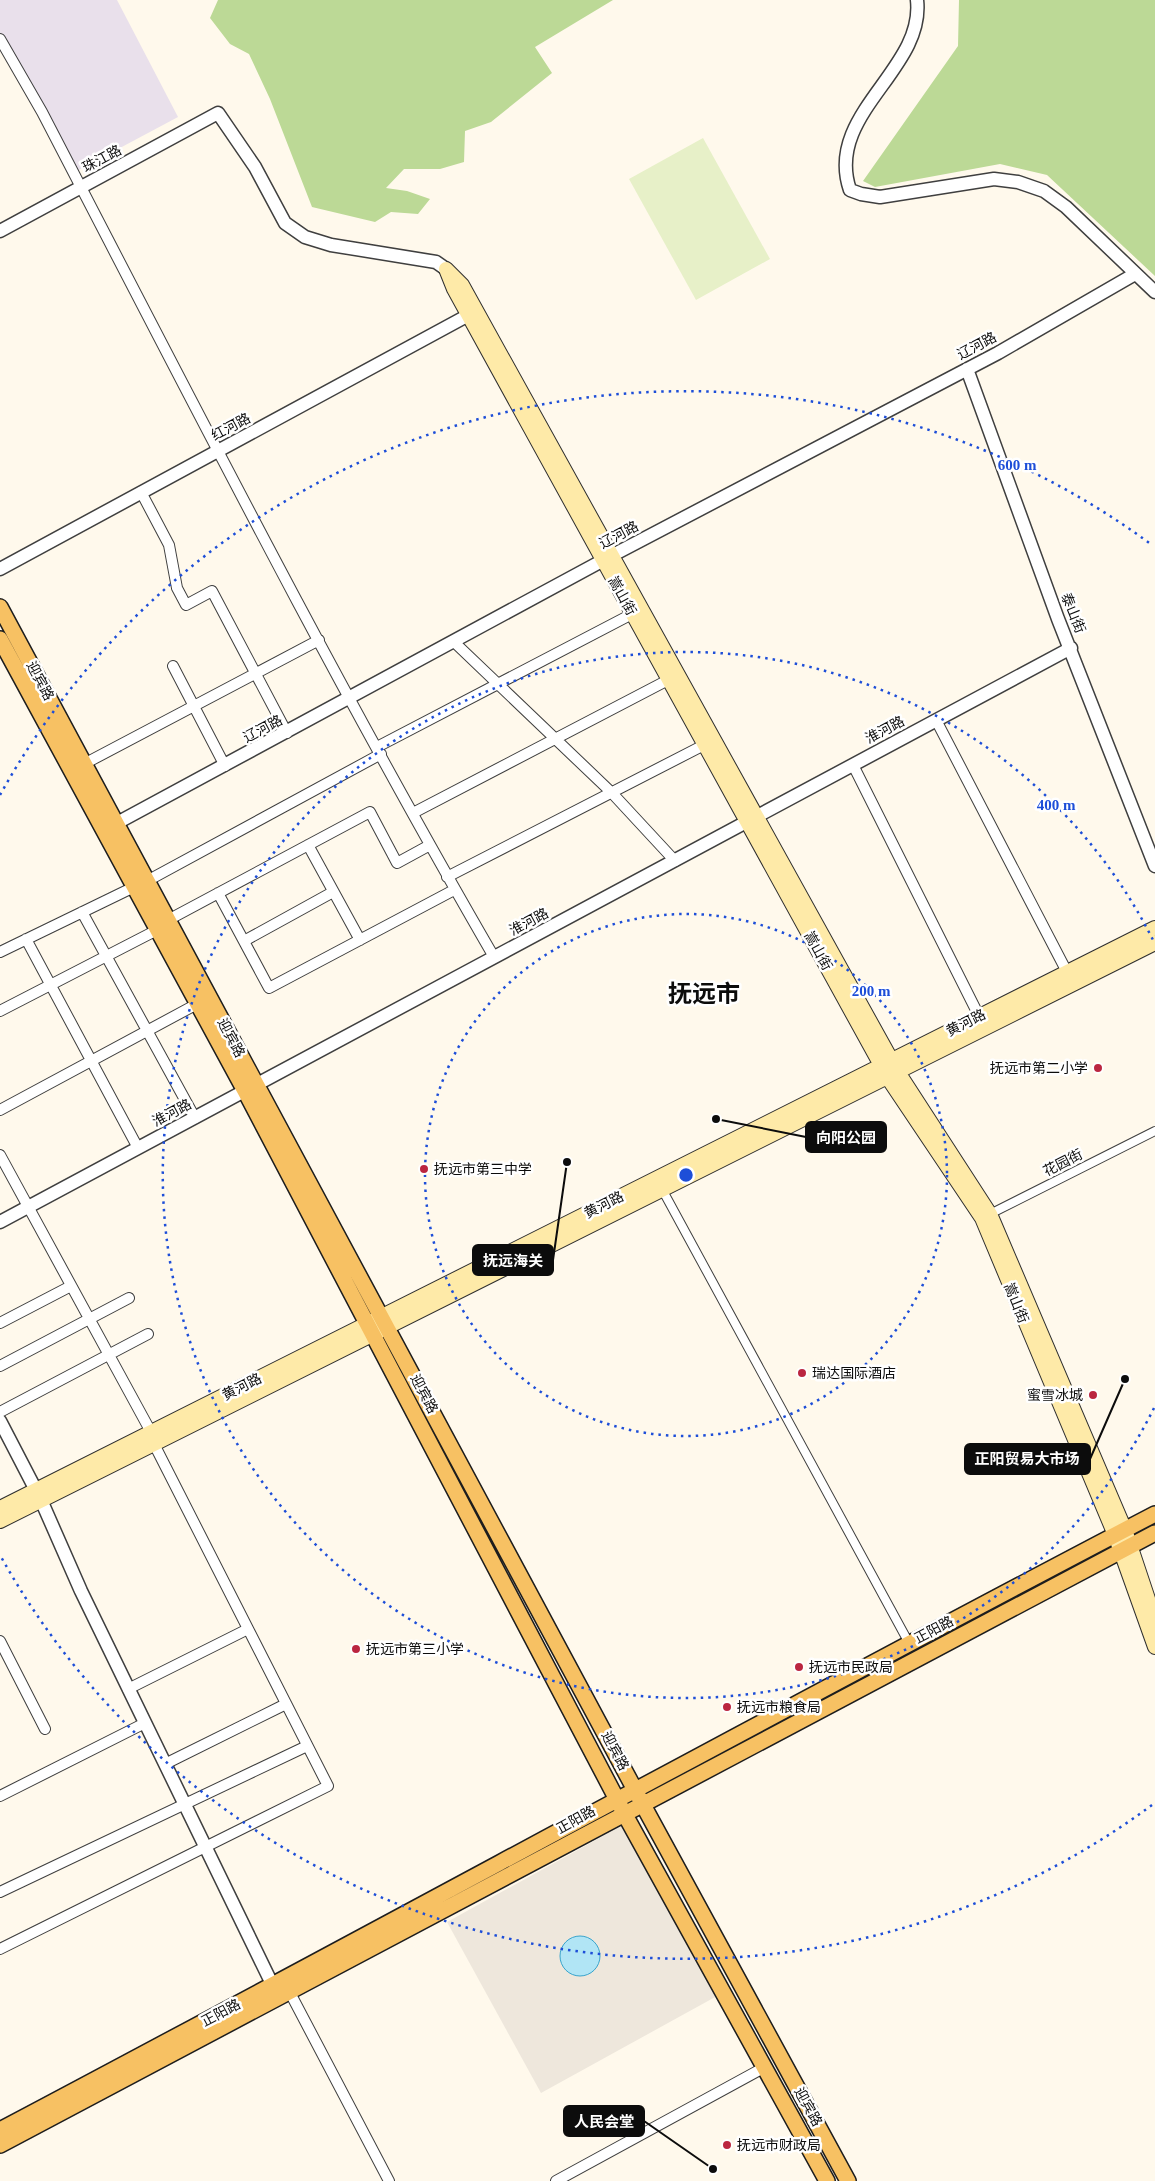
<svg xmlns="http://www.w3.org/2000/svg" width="1155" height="2181" viewBox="0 0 1155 2181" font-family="'Times New Roman','Noto Sans SC',serif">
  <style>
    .industrial { fill: #e9e0eb }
    .forest { fill: #bcd996 }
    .pitch { fill: #e7f0c8 }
    .plaza { fill: #eee7dc }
    .water { fill: #b1e5f5; stroke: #39a4cc }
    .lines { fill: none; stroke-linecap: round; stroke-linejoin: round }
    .pedestrian-casing { stroke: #3f3f3f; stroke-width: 10 }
    .minor-casing { stroke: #3f3f3f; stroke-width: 12 }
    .tertiary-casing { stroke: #3f3f3f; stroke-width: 15 }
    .secondary-casing { stroke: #2e2e2e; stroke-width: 16 }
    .primary-casing { stroke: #1d1d1d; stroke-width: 18 }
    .pedestrian { stroke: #fff; stroke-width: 8 }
    .minor { stroke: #fff; stroke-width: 10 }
    .tertiary { stroke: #fff; stroke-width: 12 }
    .secondary { stroke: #feeaa8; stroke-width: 14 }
    .primary { stroke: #f7c163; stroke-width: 15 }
    .ring { fill: none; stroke: #1d4ed8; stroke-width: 2.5; stroke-dasharray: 2.5 5 }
    .poi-dot { fill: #bb2640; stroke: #fff; stroke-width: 2 }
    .labels { text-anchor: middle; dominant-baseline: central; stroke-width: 5; stroke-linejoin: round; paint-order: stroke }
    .street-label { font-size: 14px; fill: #0c0c0c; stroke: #fff }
    .poi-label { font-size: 14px; fill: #0c0c0c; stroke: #fff; text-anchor: start }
    .town-label { font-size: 24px; font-weight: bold; fill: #0c0c0c; stroke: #fff }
    .centre { fill: #1d4ed8; stroke: #fff; stroke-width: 2.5 }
    .ring-label { font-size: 15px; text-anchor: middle; font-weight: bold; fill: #1d4ed8; stroke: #fff; stroke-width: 5; stroke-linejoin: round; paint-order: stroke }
    .leader { fill: none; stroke: #0c0c0c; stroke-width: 2 }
    .callout-dot { fill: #0c0c0c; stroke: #fff; stroke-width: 2 }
    .callout { fill: #0c0c0c; stroke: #0c0c0c; stroke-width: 2 }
    .callout-label { font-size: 15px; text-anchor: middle; font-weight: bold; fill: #fff }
  </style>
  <rect width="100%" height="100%" fill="#fff9ec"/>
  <path class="industrial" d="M0 0H117L178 117 73 173 0 35Z"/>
  <path class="forest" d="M218 0H613L535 47 552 73 491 122 465 131 464 162 440 169H404L386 188 407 191 430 199 418 214 391 212 375 222 312 207 270 99 249 54 230 44 210 18Z
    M959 0H1155V276L1047 175 1000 164 875 187 863 181 958 46Z"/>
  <path class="pitch" d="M703 138 770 259 696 300 629 179Z"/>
  <path class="plaza" d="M623 1825 717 1996 541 2093 447 1922Z"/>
  <path class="water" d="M560 1956a20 20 0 1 1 40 0a20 20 0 1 1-40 0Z"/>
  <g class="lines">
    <g class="pedestrian-casing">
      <path id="pedestrian" d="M663 1191 909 1643
        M988 1215 1155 1131"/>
    </g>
    <g class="minor-casing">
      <path id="minor" d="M0 39 42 112C189 395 334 681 494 957
        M141 492 169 545 177 588 186 605 212 591 287 733
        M453 641 612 793 675 861
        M173 666 225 766
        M936 720 1067 972
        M377 747 632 614
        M84 764 319 640
        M853 765 979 1016
        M413 813 668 680
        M308 845 360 940
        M447 877 704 745
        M147 881 381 754
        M218 893 269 988 454 890
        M82 912 195 1118
        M168 920 370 812 397 863 430 845
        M26 939 138 1148
        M244 941 333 892
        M0 952 134 887
        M0 1011 157 930
        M0 1110 197 1004
        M0 1155 151 1432
        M0 1323 71 1286
        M0 1366 129 1298
        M0 1412 148 1334
        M0 1641 45 1729
        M128 1689 248 1629
        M165 1764 286 1704
        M0 1796 145 1723
        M0 1892 307 1746
        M0 1949 328 1786 154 1444
        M287 1987 389 2181
        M556 2181 765 2067"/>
    </g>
    <g class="tertiary-casing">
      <path id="tertiary" d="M917 0C925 70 824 114 850 190L861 194 880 197 994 179 1018 182 1044 191 1066 207 1155 292
        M0 231 218 113 255 167 285 223 305 237 331 245 436 262 446 269
        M967 369 1058 619 1155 866
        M0 569 476 311
        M117 823 611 556 998 353 1135 274
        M0 1222 1071 648
        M0 1421 41 1500 81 1591 273 1986"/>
    </g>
    <g class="secondary-casing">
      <path id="secondary" d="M0 1508 1155 928
        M0 1521 1155 943
        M1155 1620 1125 1530 990 1214 898 1072 462 285 446 269 454 289 888 1078 982 1218 1115 1535 1155 1647"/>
    </g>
    <g class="primary-casing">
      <path id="primary" d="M0 607 642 1803 848 2181
        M0 639 245 1091 624 1813 827 2181
        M0 2130C386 1926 768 1716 1155 1514
        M0 2145 1155 1533"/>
    </g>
    <use href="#pedestrian" class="pedestrian"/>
    <use href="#minor" class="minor"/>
    <use href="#tertiary" class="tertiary"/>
    <use href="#secondary" class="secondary"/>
    <use href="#primary" class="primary"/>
  </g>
  <g class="ring">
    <circle cx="686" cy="1175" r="261"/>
    <path d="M1154 1408A523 523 0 1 1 1154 942"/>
    <path d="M1152 1805A784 784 0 0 1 0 1555M0 795A784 784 0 0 1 1152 545"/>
  </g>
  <g class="poi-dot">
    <circle cx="1098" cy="1068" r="5"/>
    <circle cx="424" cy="1169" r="5"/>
    <circle cx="802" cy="1373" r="5"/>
    <circle cx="1093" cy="1395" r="5"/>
    <circle cx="356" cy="1649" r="5"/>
    <circle cx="799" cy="1667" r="5"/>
    <circle cx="727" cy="1707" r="5"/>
    <circle cx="727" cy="2145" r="5"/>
  </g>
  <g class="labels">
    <g class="street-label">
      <text transform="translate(102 159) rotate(-28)">珠江路</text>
      <text transform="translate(977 346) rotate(-28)">辽河路</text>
      <text transform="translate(231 427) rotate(-28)">红河路</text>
      <text transform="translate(619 535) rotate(-28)">辽河路</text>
      <text transform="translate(622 596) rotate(61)">嵩山街</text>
      <text transform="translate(1073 613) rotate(68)">泰山街</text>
      <text transform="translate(40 681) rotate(62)">迎宾路</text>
      <text transform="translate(263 729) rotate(-28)">辽河路</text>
      <text transform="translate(885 730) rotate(-28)">淮河路</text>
      <text transform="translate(529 922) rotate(-28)">淮河路</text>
      <text transform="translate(818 951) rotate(61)">嵩山街</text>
      <text transform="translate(966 1023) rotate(-27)">黄河路</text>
      <text transform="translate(231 1038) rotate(62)">迎宾路</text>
      <text transform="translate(172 1113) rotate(-28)">淮河路</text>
      <text transform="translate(1063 1163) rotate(-27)">花园街</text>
      <text transform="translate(604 1205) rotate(-27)">黄河路</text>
      <text transform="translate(1016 1303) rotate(68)">嵩山街</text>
      <text transform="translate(242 1387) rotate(-27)">黄河路</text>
      <text transform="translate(424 1394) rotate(62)">迎宾路</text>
      <text transform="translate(934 1630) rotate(-28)">正阳路</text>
      <text transform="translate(615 1751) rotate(62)">迎宾路</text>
      <text transform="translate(576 1820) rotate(-29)">正阳路</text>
      <text transform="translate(221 2013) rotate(-28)">正阳路</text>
      <text transform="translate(808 2107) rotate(61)">迎宾路</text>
    </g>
    <g class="poi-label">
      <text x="1088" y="1068" text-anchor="end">抚远市第二小学</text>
      <text x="434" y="1169">抚远市第三中学</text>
      <text x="812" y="1373">瑞达国际酒店</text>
      <text x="1083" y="1395" text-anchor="end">蜜雪冰城</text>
      <text x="366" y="1649">抚远市第三小学</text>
      <text x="809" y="1667">抚远市民政局</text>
      <text x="737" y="1707">抚远市粮食局</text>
      <text x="737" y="2145">抚远市财政局</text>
    </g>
    <g class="town-label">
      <text x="704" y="994">抚远市</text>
    </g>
  </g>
  <circle cx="686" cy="1175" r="8" class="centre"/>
  <g class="ring-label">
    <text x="1017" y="470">600 m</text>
    <text x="1056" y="810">400 m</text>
    <text x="871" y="996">200 m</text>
  </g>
  <path class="leader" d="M716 1119L806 1137M567 1162L553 1260M1125 1379L1090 1459M713 2169L644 2121"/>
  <g class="callout-dot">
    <circle cx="716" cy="1119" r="5"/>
    <circle cx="567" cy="1162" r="5"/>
    <circle cx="1125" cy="1379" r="5"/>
    <circle cx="713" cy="2169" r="5"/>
  </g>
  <g class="callout">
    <rect x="806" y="1122" width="80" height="30" rx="5"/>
    <rect x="473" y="1245" width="80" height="30" rx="5"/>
    <rect x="965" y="1444" width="125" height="30" rx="5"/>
    <rect x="564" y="2106" width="80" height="30" rx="5"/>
  </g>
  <g class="callout-label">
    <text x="846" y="1143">向阳公园</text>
    <text x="513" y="1266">抚远海关</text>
    <text x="1027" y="1464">正阳贸易大市场</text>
    <text x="604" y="2127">人民会堂</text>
  </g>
</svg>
